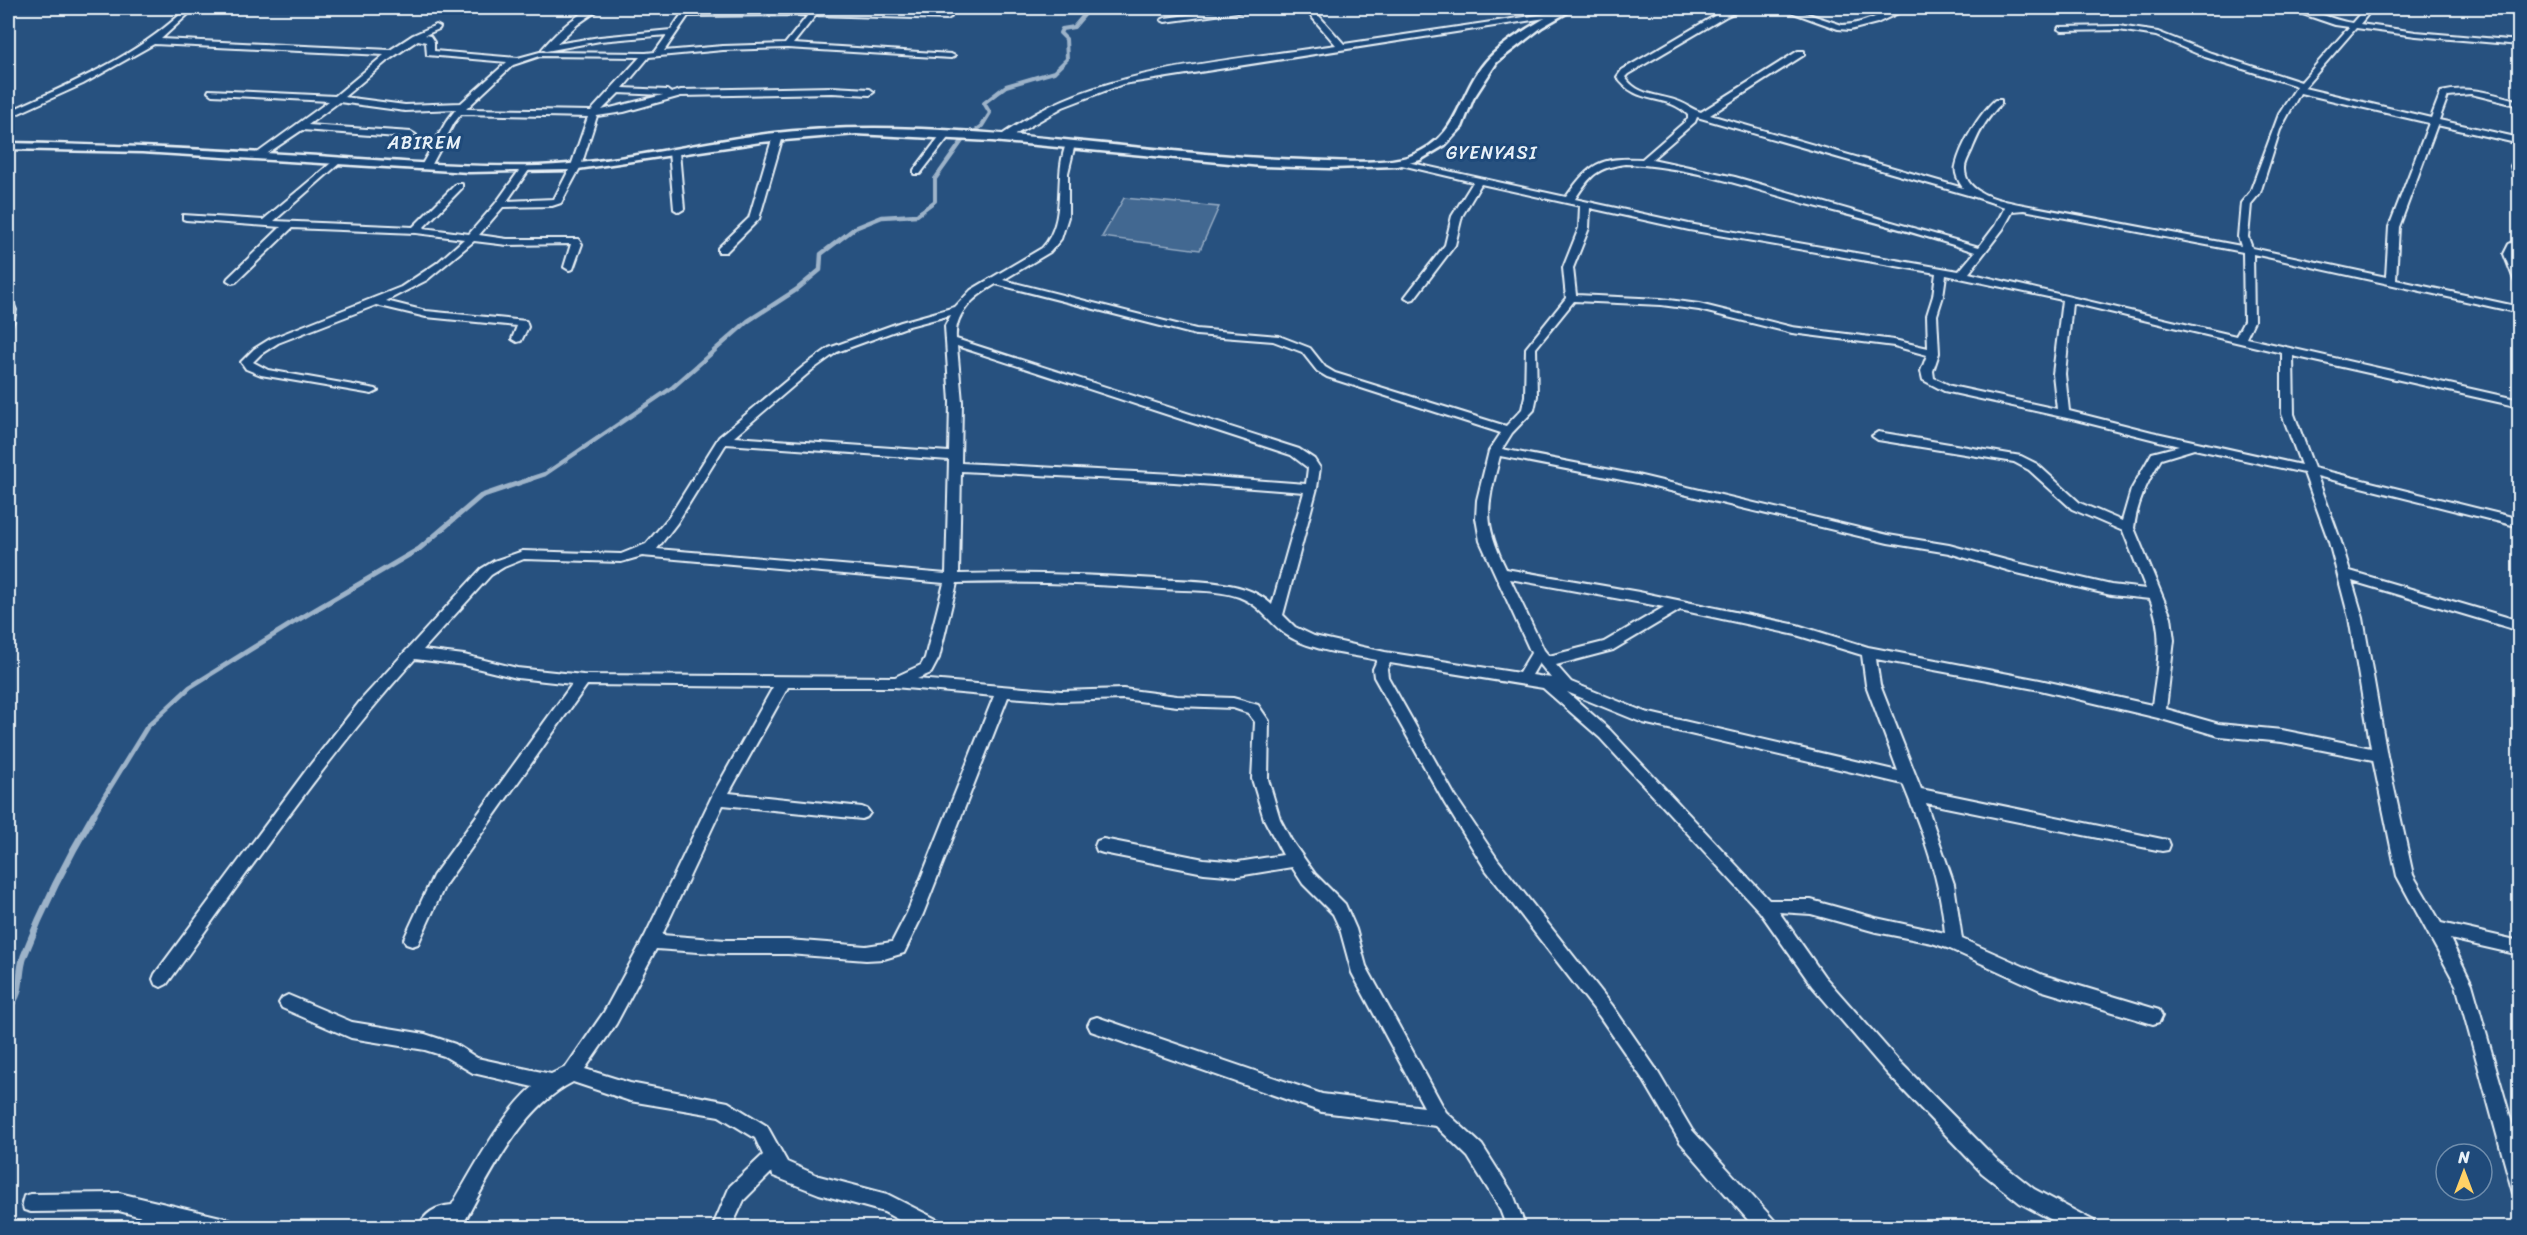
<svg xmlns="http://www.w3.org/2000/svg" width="2527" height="1235" viewBox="0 0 2527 1235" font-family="Sriracha,sans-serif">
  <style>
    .green { fill: #436891; stroke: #96acc4; stroke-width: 1.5 }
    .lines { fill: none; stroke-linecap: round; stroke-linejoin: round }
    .stream-far3 { stroke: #9db3c9; stroke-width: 4 }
    .stream-far2 { stroke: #9db3c9; stroke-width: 4.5 }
    .stream-far1 { stroke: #9db3c9; stroke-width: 5 }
    .stream { stroke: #9db3c9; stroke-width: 7 }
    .minor-casing { stroke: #e8f1f8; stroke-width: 4 }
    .tertiary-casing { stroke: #e8f1f8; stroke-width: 5 }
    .minor { fill: #1f4a7a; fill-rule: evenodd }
    .tertiary { fill: #1f4a7a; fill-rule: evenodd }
    .labels { text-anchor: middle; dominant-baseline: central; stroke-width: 6; stroke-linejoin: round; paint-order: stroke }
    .far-quarter-label { font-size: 18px; letter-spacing: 1.5px; fill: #e8f1f8; stroke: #1f4a7a }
  </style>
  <rect width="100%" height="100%" fill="#27517f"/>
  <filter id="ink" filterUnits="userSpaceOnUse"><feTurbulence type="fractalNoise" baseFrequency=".0167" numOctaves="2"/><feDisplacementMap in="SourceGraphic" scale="12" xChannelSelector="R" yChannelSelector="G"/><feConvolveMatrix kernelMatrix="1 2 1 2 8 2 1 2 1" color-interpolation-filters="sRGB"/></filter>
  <g filter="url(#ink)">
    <path class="green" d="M1124 198 1219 207 1200 250 1102 237Z"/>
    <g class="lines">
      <path class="stream-far3" d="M919 213 935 201V179L962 141 982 126 990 113 984 103 1006 86 1054 72 1067 59 1066 39 1060 33 1062 29 1074 27 1085 14 1081 8"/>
      <path class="stream-far2" d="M527 480 545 474 673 387 748 321 796 290 820 270 821 254 855 228 882 217 917 215 921 212"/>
      <path class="stream-far1" d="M93 815 147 727 190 687 296 621 419 549 481 496 531 479"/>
      <path class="stream" d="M8 1008C24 992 17 976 24 956 43 907 67 859 94 814"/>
      <g class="minor-casing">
        <path id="minor" d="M187 8H195L161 39 390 50 413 35 436 25 440 27 439 29 425 35 430 36 434 42V51L518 58 540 52 646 53 655 52 667 35 600 41 546 51 542 49C554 35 582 6 601 8L578 24 556 44 600 37 671 30 686 8H694L691 12 836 10 947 15 951 17 947 19 816 15 793 44 951 54 955 56 951 58 787 48 723 50 649 57 623 88 667 90 671 93 681 90 832 87 870 89 874 92 870 95 832 93 681 96 624 112 597 116 581 166 561 203 552 206 503 207 479 235 507 239H578L582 244 573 269 569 270 564 267 571 244 507 245 474 241 427 280 386 301 426 311 526 321 528 327 521 341 517 342 512 339 517 326 426 317 376 305 278 343 261 354 253 362 268 370 376 389 378 391 372 394 261 375 246 369 241 362 254 349 270 339 401 287 437 263 464 239 416 233 292 228 236 282 232 283 227 280 228 278 281 227 186 220 183 219V215L263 220 337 158 342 161 340 163 274 221 413 227 456 184H462V188L423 228 469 234 496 203 521 168 529 170 507 201 554 199 571 166 588 117 461 114 454 123 431 166 426 169 421 166 446 122 456 109 405 111 339 102 308 125 411 132 416 135 411 138 302 130 259 159 254 156 256 154 329 101 212 95 208 92 209 90 335 96 384 55 154 44 83 84 8 118V112C71 83 137 57 187 8ZM808 15 785 44 723 46 664 51 688 16ZM418 40 426 42 427 55 507 62 461 103 405 105 344 97 387 61ZM540 56 640 57 591 111 466 109 513 65ZM619 93 663 95 602 110Z
          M1239 8H1256L1252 10 1165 22 1161 20 1165 18Z
          M1304 8H1312L1344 44 1558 12 1562 14 1558 16 1123 84 1063 107 1006 140 998 138C1006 131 1016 126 1025 120 1108 67 1239 60 1336 45Z
          M1696 8C1705 7 1711 11 1720 12 1728 13 1735 7 1744 8L1725 17 1628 74 1625 77C1638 97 1661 94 1680 102 1688 105 1693 110 1701 112L1798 51H1804V55L1710 115 1963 188C1959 182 1954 173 1956 166 1961 145 1979 114 1995 100H2001V104C1988 116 1980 130 1973 147 1971 153 1965 162 1965 168 1964 194 2000 200 2019 204L2241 246 2238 237 2241 203 2250 192 2279 114 2297 86 2205 57 2156 36 2119 30 2062 31 2058 29 2059 27 2119 26 2158 32 2211 53 2301 82 2349 27 2335 25 2291 10 2290 8C2312 8 2331 20 2352 23L2365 8H2373L2360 24 2416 32 2520 41V45L2416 36 2356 28 2304 88 2431 118 2441 92C2468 85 2493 94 2520 101V106L2471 94 2448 96 2439 120 2520 138V144L2437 125 2399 227 2396 280 2520 307V313L2253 254 2254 321 2246 338 2520 400V407L2293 356 2294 414 2314 468 2520 519V527L2317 476 2341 542 2350 571 2520 621V631L2352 581 2363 618 2387 756 2413 875 2441 923 2520 941V955L2450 939 2472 984 2520 1151V1195L2513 1193 2511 1186 2456 985 2397 876 2373 760 2282 742 2219 736 2158 718 2040 690 1876 659 1880 685 1921 789 2162 839 2168 840 2170 845 2168 850 2162 851 1926 803 1954 884 1962 939 2043 975 2159 1010 2162 1016 2159 1022 2153 1024 2040 990 1950 949 1932 943 1876 932 1811 914 1779 912 1824 976 1898 1060 1996 1159 2034 1189 2094 1221 2096 1228H2067L2020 1203 1982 1173 1886 1072 1812 986 1760 912 1600 738 1543 688 1390 663 1387 669 1388 677 1455 796 1498 860 1612 1005 1656 1069 1692 1130 1775 1221 1777 1228H1755L1680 1142 1644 1081 1600 1017 1486 870 1445 804 1374 677 1373 669 1377 660C1348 654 1310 651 1285 634 1269 622 1259 604 1239 597 1216 589 1187 591 1162 589 1094 584 1026 581 957 583L939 658 931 673 917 679 1061 691 1123 689 1177 696 1233 698 1258 705 1269 721 1268 779 1280 819 1291 840 1315 874 1345 904 1356 929 1366 966 1446 1112 1482 1145 1513 1194 1526 1228H1507L1499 1207 1468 1157 1436 1126 1322 1112 1091 1031 1088 1025 1091 1019 1097 1017 1322 1094 1424 1107 1352 973 1340 929 1333 914 1303 884 1292 867 1238 876 1204 873 1103 853 1097 851 1095 846 1097 841 1103 839 1204 859 1238 862 1283 855 1264 819 1252 779 1255 722 1248 713 1233 708 1177 706 1123 699 1061 701 1008 697 923 914 904 953 884 959 866 960 788 954H726L656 949 616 1024 585 1069 630 1083 728 1102 767 1126 787 1162 819 1176 887 1194 940 1221 942 1228H913L884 1212 819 1194 773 1176 772 1172 744 1200 731 1228H712L730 1186 763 1155 755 1138 719 1116 630 1101 573 1082C521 1108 488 1179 461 1228H418C424 1213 437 1206 452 1205 472 1171 503 1112 533 1087L473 1073 444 1056 425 1050 351 1038 282 1008 279 1003 282 998 288 995 352 1022 425 1034 455 1044 477 1058 551 1074 566 1067 604 1012 645 936 713 794 773 687 587 685 445 885 418 944 412 946 406 944 404 939 433 876 572 684 517 678 464 665 415 659C323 761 247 874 167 984L161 987 155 984 153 979 155 974 307 769 361 700 481 569 494 561 523 551 621 554 646 544 669 517 719 437 804 366 829 348 901 322 955 307 971 290 1042 248C1069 219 1052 176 1067 142L1075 144 1068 173V217L1061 239 1050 252 1003 280 1196 329 1279 336 1310 348 1325 367 1335 373 1506 426 1522 409 1525 396 1526 348 1566 298 1563 268 1579 228 1580 206 1481 184 1462 216 1455 245 1414 299 1410 300 1405 297 1445 245 1452 216 1473 182 1393 163 1398 160 1566 197C1590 163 1600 157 1642 159L1688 119V115C1667 93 1636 106 1617 77L1622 70 1716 15ZM2300 93 2429 123 2389 227 2386 277 2252 248 2248 237 2251 204 2260 193 2280 130ZM1697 117 1975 197 2005 207 1995 226 1979 247 1735 177 1652 159 1695 122ZM1625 164C1687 166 1744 186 1803 203 1861 218 1918 233 1975 252L1959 271 1689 224 1575 199C1591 175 1596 168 1625 164ZM1590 208 1689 230 1936 273 1933 296 1927 315 1928 348 1894 340 1792 327 1699 304 1661 299 1576 295 1573 268 1589 228ZM2024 210 2243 252 2244 321 2236 336 1969 273 2003 229 2013 211ZM1946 275 2062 300 2053 374 2057 409 1951 386 1934 378 1933 371 1939 353 1937 315 1943 296ZM996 284 1196 335 1273 341 1302 352 1317 371 1327 377 1501 433 1489 451 1477 500 1476 518 1480 541 1531 653 1519 673 1385 652 1314 636 1295 627 1283 615 1317 488 1320 468 1314 459 1299 449 956 339C954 312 975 296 996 284ZM1574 301 1661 305 1699 310 1792 333 1894 346 1927 355 1921 371 1923 380 1944 391 2076 420 2179 446 2152 453 2131 490 2122 521 2080 503 2037 464 2021 456 1878 432 1872 436 1878 440 2014 462 2029 470 2072 509 2123 531 2146 589 2111 585 2017 563 1949 545 1888 535 1637 475 1502 449 1512 433 1534 410 1537 396 1536 348ZM2072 303 2282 353V414L2301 465 2152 432 2069 411 2065 374ZM951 315 945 326 950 402 949 452 734 437 812 370 837 352 909 326ZM957 346 1291 455 1308 468 1306 484 1174 474 961 463 962 402ZM726 444 949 460 946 574 657 549 677 523ZM2194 449 2304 473 2329 542 2349 618 2371 748 2282 730 2219 724 2166 709 2174 640 2171 617 2134 528C2137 502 2148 481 2161 459ZM1500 456 1637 483 1888 543 1949 553 2017 573 2111 595 2150 599C2165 636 2157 667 2152 705L2040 680 1868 647 1797 625 1639 592 1506 569C1482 520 1487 507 1500 456ZM961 471 1174 482 1304 492 1272 605C1265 598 1254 592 1245 589 1217 580 1186 581 1157 579 1091 575 1025 572 959 574ZM642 556 944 583 925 658 921 665 895 677 583 675 517 668 464 655 423 650 491 575 504 567 524 559 621 562ZM1510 579 1664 607 1604 642 1549 656 1544 650ZM1680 610 1796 635 1862 655 1866 685 1898 771 1645 712 1571 682 1556 665 1613 650ZM1539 663 1551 678 1532 675ZM788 687H894L994 696 907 913 892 942 866 946 788 940H726L662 935 723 805 862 819 867 817 870 813 867 809 862 807 729 793ZM1567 692 1643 723 1903 784C1922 830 1941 881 1945 933L1876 918 1811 900H1769L1610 730Z
          M1780 8H1790L1842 25C1868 25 1890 6 1909 8L1877 23 1850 30 1838 29Z
          M943 132 951 134 920 174H914V170Z
          M778 133 783 136 759 219 726 252H718V248L749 218 773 136Z
          M674 149 679 152 684 209 679 212 674 209 669 152Z
          M2520 155V184L2515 181 2511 166 2517 156Z
          M2520 239V246L2514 254 2520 268V285L2515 282 2504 254 2509 244Z
          M8 300 12 301 16 310 13 323 8 326Z
          M119 1193 225 1218 232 1221 234 1228H184L119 1211 31 1212 24 1210 22 1203 24 1196 31 1194Z"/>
      </g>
      <g class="tertiary-casing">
        <path id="tertiary" d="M1564 8H1575L1542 27 1497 62 1473 99 1462 127 1445 145 1420 160 1398 166 1330 168 1262 166 992 141 856 134 761 142 571 170 469 172 142 152 8 149V143C112 145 215 150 318 156 392 161 465 168 539 166 615 163 690 144 766 134 817 128 869 127 921 129 1049 134 1176 156 1304 160 1331 161 1385 165 1410 156 1463 136 1456 93 1489 58 1507 39 1541 20 1564 8Z"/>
      </g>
      <use href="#minor" class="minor"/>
      <use href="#tertiary" class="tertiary"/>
    </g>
  </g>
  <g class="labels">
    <g class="far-quarter-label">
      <text x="425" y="143">ABIREM</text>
      <text x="1492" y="153">GYENYASI</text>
    </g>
  </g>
  <rect width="2527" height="1235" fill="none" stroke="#1f4a7a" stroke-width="30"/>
  <rect x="15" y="15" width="2497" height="1205" fill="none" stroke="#e8f1f8" stroke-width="2" filter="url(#ink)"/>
  <g transform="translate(2464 1172)"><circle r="28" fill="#1f4a7a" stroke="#6f8dac" stroke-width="1.5"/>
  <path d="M0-4.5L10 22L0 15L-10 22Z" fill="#ffd166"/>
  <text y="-9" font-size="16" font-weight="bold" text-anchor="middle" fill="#e8f1f8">N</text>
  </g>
</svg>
